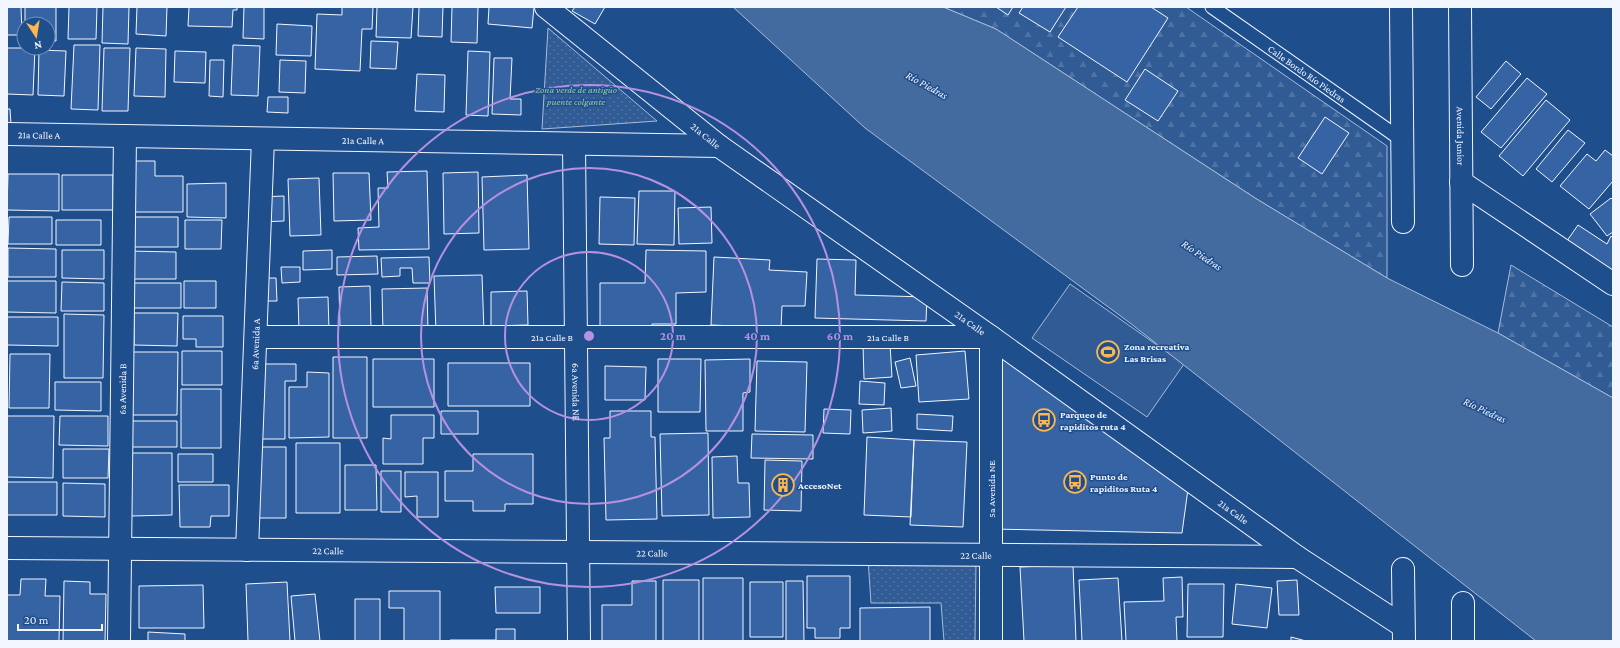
<svg xmlns="http://www.w3.org/2000/svg" width="1620" height="648" viewBox="0 0 1620 648" font-family="'Crimson Pro',serif">
  <style>
    .built { fill: #305b95; stroke: #a8bbd7 }
    .forest { fill: url(#forest-firs); stroke: #a8bbd7 }
    .park { fill: url(#park-dots); stroke: #a8bbd7 }
    .water { fill: #446ba0; stroke: #a8bbd7 }
    .building { fill: #3563a3; stroke: #f2f6ff }
    .lines { fill: none; stroke-linecap: round; stroke-linejoin: round }
    .service-casing { stroke: #f2f6ff; stroke-width: 15 }
    .minor-casing { stroke: #f2f6ff; stroke-width: 24 }
    .secondary-casing { stroke: #f2f6ff; stroke-width: 24 }
    .service { stroke: #1f4e8c; stroke-width: 13 }
    .minor { stroke: #1f4e8c; stroke-width: 22 }
    .secondary { stroke: #1f4e8c; stroke-width: 22 }
    .ring { fill: none; stroke: #b691df; stroke-width: 2 }
    .labels { text-anchor: middle; dominant-baseline: central; stroke-width: 3; stroke-linejoin: round; paint-order: stroke }
    .street-label { font-size: 10px; fill: #f2f6ff; stroke: #1f4e8c }
    .park-label { font-size: 10px; font-style: italic; fill: #97c8a6; stroke: #1f4e8c }
    .poi-label { font-size: 10px; font-weight: bold; fill: #f2f6ff; stroke: #1f4e8c; text-anchor: start }
    .water-label { font-size: 11px; font-style: italic; fill: #f2f6ff; stroke: #1f4e8c }
    .centre { fill: #b691df; stroke: #1f4e8c; stroke-width: 2 }
    .ring-label { font-size: 12px; text-anchor: middle; font-weight: bold; fill: #b691df; stroke: #1f4e8c; stroke-width: 3; stroke-linejoin: round; paint-order: stroke }
  </style>
  <defs>
    <pattern id="forest-firs" width="22" height="20" patternUnits="userSpaceOnUse"><rect width="22" height="20" fill="#305b95"/><path d="M5 1l3.5 6h-7zM16 11l3.5 6h-7z" fill="#4e73a5"/></pattern>
    <pattern id="park-dots" width="8" height="8" patternUnits="userSpaceOnUse"><rect width="8" height="8" fill="#305b95"/><path d="M2 2h.1M6 6h.1" fill="none" stroke="#4e73a5" stroke-width="1.8" stroke-linecap="round"/></pattern>
  </defs>
  <rect width="100%" height="100%" fill="#1f4e8c"/>
  <path class="built" d="M1070 284 1184 364 1147 417 1032 338Z"/>
  <path class="forest" d="M943 7H1186L1387 146V278L1255 198 996 29Z
    M1511 265 1613 327V398L1498 333Z"/>
  <path class="park" d="M548 28 657 121 542 129Z
    M868 559H976L975 641H944L941 603H871Z"/>
  <path class="water" d="M733 7H943L996 29 1255 198 1387 278 1498 333 1613 398V641H1536L1130 323 865 128Z"/>
  <path class="building" d="M7 7H21L22 35H7Z
    M25 7H56V41H48V24H25Z
    M69 7H97L96 39H68Z
    M103 7H129L128 44 102 43Z
    M137 7H167L166 36 136 34Z
    M189 7H237V10H233L232 27 188 26Z
    M244 7H264V39L243 38Z
    M342 7H373L372 29H362L360 71 315 69 317 14 342 15Z
    M377 7H413L411 38 376 37Z
    M419 7H443L442 37 418 36Z
    M452 7H478L477 43 451 42Z
    M489 7H534L532 28 488 24Z
    M575 7H605L595 24 572 11Z
    M996 7H1013L1008 15Z
    M1023 7H1066L1050 32 1019 13Z
    M1078 7H1151L1168 18 1127 82 1058 37Z
    M277 24 312 26 311 56 276 55Z
    M371 41 398 42 396 69 370 68Z
    M74 45H100L98 110 71 109Z
    M233 45 260 46 258 96 231 95Z
    M7 48H35L33 95 7 94Z
    M104 48H130L128 111H102Z
    M136 48 166 49 165 97 134 96Z
    M39 50 66 51 64 96 38 95Z
    M175 51 206 52 205 83 174 82Z
    M468 51 490 52 488 116 466 115Z
    M494 58H512L510 99H521V115L492 114Z
    M210 60H224L223 97 209 96Z
    M280 60 306 61 305 93 279 92Z
    M1506 61 1521 74 1491 109 1476 97Z
    M1145 69 1178 91 1158 121 1125 100Z
    M417 74 445 75 444 112 415 111Z
    M1527 78 1547 94 1501 148 1481 132Z
    M268 97H288V113L267 112Z
    M1546 100 1570 120 1523 176 1499 156Z
    M7 109H10L11 124H7Z
    M1325 117 1349 133 1322 174 1298 158Z
    M1568 130 1585 143 1552 182 1536 169Z
    M1605 150 1613 156V181L1589 209 1560 186 1587 154 1596 161Z
    M129 161H155V176H183V212H129Z
    M427 171 429 249 359 250 358 228 379 227 378 188H388L387 172Z
    M478 172 479 233 444 234 443 173Z
    M333 173H369L371 220 334 221Z
    M8 174H59V211L7 210Z
    M62 175H113V210H62Z
    M527 175 529 249 484 250 482 177Z
    M319 178 321 235 290 236 288 179Z
    M226 183V218L187 217V184Z
    M639 191H675L674 245 637 244Z
    M284 196V221L259 222V197Z
    M600 197 635 198 634 245 599 244Z
    M1611 198 1613 200V232L1607 236 1590 214Z
    M711 207 712 243 679 244 678 208Z
    M9 217H52V244H8Z
    M129 217H178V247H129Z
    M56 220H101V245H56Z
    M185 220H222L221 249H185Z
    M1578 225 1607 244 1611 236 1613 238V280L1562 248Z
    M8 248 56 249V277H8Z
    M62 250H104V279L62 278Z
    M332 250V269L303 270V251Z
    M646 250 706 251V292L676 293V324H652V328L600 327V283H645Z
    M128 251 176 252V279H128Z
    M377 256 378 274 337 275V257Z
    M429 257 430 283H413L412 268H400V276L382 277 381 258Z
    M714 257 770 260 769 270 807 272 805 306H782L781 328 711 325Z
    M817 259 856 260 855 295 927 297 926 321 815 318Z
    M281 267H300V282L282 283Z
    M482 275 484 332 436 333 434 276Z
    M259 278H276L277 301H260Z
    M7 281H56V313L7 312Z
    M184 281H216V308H184Z
    M62 282 104 283V311H61Z
    M128 283H181V308H127Z
    M370 286 371 328 340 329 339 287Z
    M427 288 428 332 383 333 382 289Z
    M527 291 528 325 491 326V292Z
    M328 297 329 330 299 331 298 298Z
    M134 313H178L177 346 134 345Z
    M64 314 104 315 103 378H64Z
    M183 316H223V347H196V339H183Z
    M7 317H58V346L7 345Z
    M890 344 892 377 864 379 863 345Z
    M182 351H222V385H182Z
    M965 351 969 399 919 402 916 355Z
    M997 351 1188 489 1182 533 992 529Z
    M133 352H178L177 415H132Z
    M10 354H50L49 408H9Z
    M333 357H367V438H333Z
    M910 358 916 386 901 388 895 362Z
    M373 359H434V407H373Z
    M658 359H701L700 412H658Z
    M750 359V392L743 393V431H706L705 360Z
    M757 361 807 362 805 432 755 431Z
    M448 363H530V406H448Z
    M251 364H296V381H285V439H252Z
    M605 366 646 367 645 400H605Z
    M307 372 329 373V437L289 438V387H307Z
    M860 381 885 383 884 405 859 404Z
    M55 382H101V411L55 410Z
    M181 389H221V448H181Z
    M891 408 892 431 863 433 862 410Z
    M824 409 851 410 850 434 823 433Z
    M441 411H478V434H441Z
    M610 411H651V437H655L657 519 606 520 604 438H610Z
    M917 414 953 416 952 431 917 429Z
    M391 415H434V438H423V464H383V438L391 439Z
    M7 416H54L53 478 7 477Z
    M60 416H108V446L59 445Z
    M129 421H177V447H129Z
    M708 433 709 515 662 516 660 434Z
    M752 434 813 435V459L751 458Z
    M867 437 914 440 911 517 864 515Z
    M914 440 967 442 963 527 910 525Z
    M296 443H340V513H296Z
    M247 447H286V518H247Z
    M63 449H109L108 478H63Z
    M131 453H172V515L131 516Z
    M178 454H213V482H178Z
    M473 454H533V504H505V511H473V501H445V471H473Z
    M737 456 738 483H749L750 517 713 518 712 457Z
    M765 460 802 461 801 511 764 510Z
    M345 465H376L377 510H345Z
    M381 471H401V512H381Z
    M405 472H438V517H417V496L405 497Z
    M7 482H57V515H7Z
    M63 483 105 484V517L63 516Z
    M179 485H229V516H211L210 527H180Z
    M1073 565 1076 641H1024L1020 567Z
    M807 576H850V628H840V638H815V628H807Z
    M1182 577 1183 617H1176L1177 641H1126L1124 602 1164 601 1163 578Z
    M703 578H743V641H703Z
    M1118 578 1122 641H1082L1079 580Z
    M21 579H46L45 596H60L59 641H7V595H20Z
    M663 580H699V641H663Z
    M1297 580 1299 615H1279L1277 581Z
    M64 581 90 582V594H106L105 641H63Z
    M632 581H656V641H602V605H632Z
    M786 581H803L804 641H786Z
    M287 582 290 641H248L246 584Z
    M750 582H783V637H750Z
    M1188 584H1224L1223 637H1187Z
    M1236 584 1272 588 1267 628 1232 624Z
    M203 585 204 628H139V586Z
    M495 587H540V613H496Z
    M389 591H440V641H404V608H389Z
    M315 594 320 641H295L291 596Z
    M355 599H380V641H355Z
    M930 607V641H860V608Z
    M496 629H515V641H450V640H496Z
    M148 632 185 634V641H148Z
    M1291 637 1306 641H1291Z"/>
  <g class="lines">
    <g class="service-casing">
      <g id="service">
        <path id="s1" d="M1212 7 1402 140"/>
      </g>
    </g>
    <g class="minor-casing">
      <g id="minor">
        <path id="s2" d="M546 7 719 146 991 337 1297 557 1403 626"/>
        <path id="s3" d="M7 134 719 146"/>
        <path id="s4" d="M574 144 579 641"/>
        <path d="M1461 182 1613 284"/>
        <path id="s5" d="M256 337H991V641"/>
        <path id="s6" d="M7 548 1297 557"/>
        <path id="s7" d="M247 550 263 139"/>
        <path id="s8" d="M119 641 125 136"/>
      </g>
    </g>
    <g class="secondary-casing">
      <g id="secondary">
        <path d="M1401 7 1403 222"/>
        <path id="s9" d="M1460 7 1462 265"/>
        <path d="M1403 569 1404 641"/>
        <path d="M1463 603V641"/>
      </g>
    </g>
    <use href="#service" class="service"/>
    <use href="#minor" class="minor"/>
    <use href="#secondary" class="secondary"/>
  </g>
  <g class="ring">
    <circle cx="589" cy="336" r="84"/>
    <circle cx="589" cy="336" r="168"/>
    <circle cx="589" cy="336" r="251"/>
  </g>
  <defs>
    <g id="stadium-ring" transform="scale(1.15)"><circle r="9.5" fill="#1f4e8c" stroke="#ffb74d" stroke-width="1.5"/><path d="M0-5a6.5 5 0 1 0 0 10a6.5 5 0 1 0 0-10ZM-3.5-1.8h7v3.6h-7Z" fill="#ffb74d"/></g>
    <g id="bus-ring" transform="scale(1.15)"><circle r="9.5" fill="#1f4e8c" stroke="#ffb74d" stroke-width="1.5"/><path d="M-5-6H5V4H4V6H2V4H-2V6H-4V4H-5ZM-3.5-4V0h7V-4ZM-3.5 1.2v1.5H-2V1.2ZM2 1.2v1.5H3.5V1.2Z" fill="#ffb74d"/></g>
    <g id="building-ring" transform="scale(1.15)"><circle r="9.5" fill="#1f4e8c" stroke="#ffb74d" stroke-width="1.5"/><path d="M-4-6H4V6H1V3H-1V6H-4ZM-2.5-4.3h1.7v1.8h-1.7ZM.8-4.3h1.7v1.8H.8ZM-2.5-1h1.7V.8h-1.7ZM.8-1h1.7V.8H.8Z" fill="#ffb74d"/></g>
  </defs>
  <g fill-rule="evenodd">
    <use href="#stadium-ring" x="1108" y="352"/>
    <use href="#bus-ring" x="1044" y="420"/>
    <use href="#bus-ring" x="1075" y="482"/>
    <use href="#building-ring" x="783" y="485"/>
  </g>
  <g class="labels">
    <g class="street-label">
      <text stroke="none"><textPath href="#s1" startOffset="116">Calle Bordo Río Piedras</textPath></text>
      <text stroke="none"><textPath href="#s3" startOffset="32">21a Calle A</textPath></text>
      <text stroke="none"><textPath href="#s2" startOffset="205">21a Calle</textPath></text>
      <text stroke="none"><textPath href="#s9" startOffset="129">Avenida Junior</textPath></text>
      <text stroke="none"><textPath href="#s3" startOffset="356">21a Calle A</textPath></text>
      <text stroke="none"><textPath href="#s2" startOffset="529">21a Calle</textPath></text>
      <text stroke="none"><textPath href="#s5" startOffset="296">21a Calle B</textPath></text>
      <text stroke="none"><textPath href="#s5" startOffset="632">21a Calle B</textPath></text>
      <text stroke="none"><textPath href="#s7" startOffset="206">6a Avenida A</textPath></text>
      <text stroke="none"><textPath href="#s8" startOffset="252">6a Avenida B</textPath></text>
      <text stroke="none"><textPath href="#s4" startOffset="248">6a Avenida NE</textPath></text>
      <text transform="translate(991 489) rotate(-90)">5a Avenida NE</text>
      <text stroke="none"><textPath href="#s2" startOffset="853">21a Calle</textPath></text>
      <text stroke="none"><textPath href="#s6" startOffset="321">22 Calle</textPath></text>
      <text stroke="none"><textPath href="#s6" startOffset="645">22 Calle</textPath></text>
      <text stroke="none"><textPath href="#s6" startOffset="969">22 Calle</textPath></text>
    </g>
    <g class="park-label">
      <text x="576" y="89">Zona verde de antigüo<tspan x="576" dy="12">puente colgante</tspan></text>
    </g>
    <g class="poi-label">
      <text x="1124" y="346">Zona recreativa<tspan x="1124" dy="12">Las Brisas</tspan></text>
      <text x="1060" y="414">Parqueo de<tspan x="1060" dy="12">rapiditos ruta 4</tspan></text>
      <text x="1090" y="476">Punto de<tspan x="1090" dy="12">rapiditos Ruta 4</tspan></text>
      <text x="798" y="485">AccesoNet</text>
    </g>
    <g class="water-label">
      <text transform="translate(927 85) rotate(29)">Río Piedras</text>
      <text transform="translate(1202 255) rotate(34)">Río Piedras</text>
      <text transform="translate(1485 410) rotate(25)">Río Piedras</text>
    </g>
  </g>
  <circle cx="589" cy="336" r="6" class="centre"/>
  <g class="ring-label">
    <text x="673" y="340">20 m</text>
    <text x="757" y="340">40 m</text>
    <text x="840" y="340">60 m</text>
  </g>
  <rect width="1620" height="648" fill="none" stroke="#f2f6ff" stroke-width="16"/>
  <g transform="translate(36 36) rotate(168)"><circle r="19" fill="#1f4e8c" stroke="#7391ba"/>
  <path d="M0-3L7 15L0 10L-7 15Z" fill="#ffb74d"/>
  <text y="-6" font-size="11" font-weight="bold" text-anchor="middle" fill="#f2f6ff">N</text>
  </g>
  <path d="M18 624v6h84v-6" fill="none" stroke="#f2f6ff" stroke-width="2"/>
  <text x="24" y="624" font-size="12" fill="#f2f6ff" stroke="#1f4e8c" stroke-width="3" paint-order="stroke">20 m</text>
</svg>
